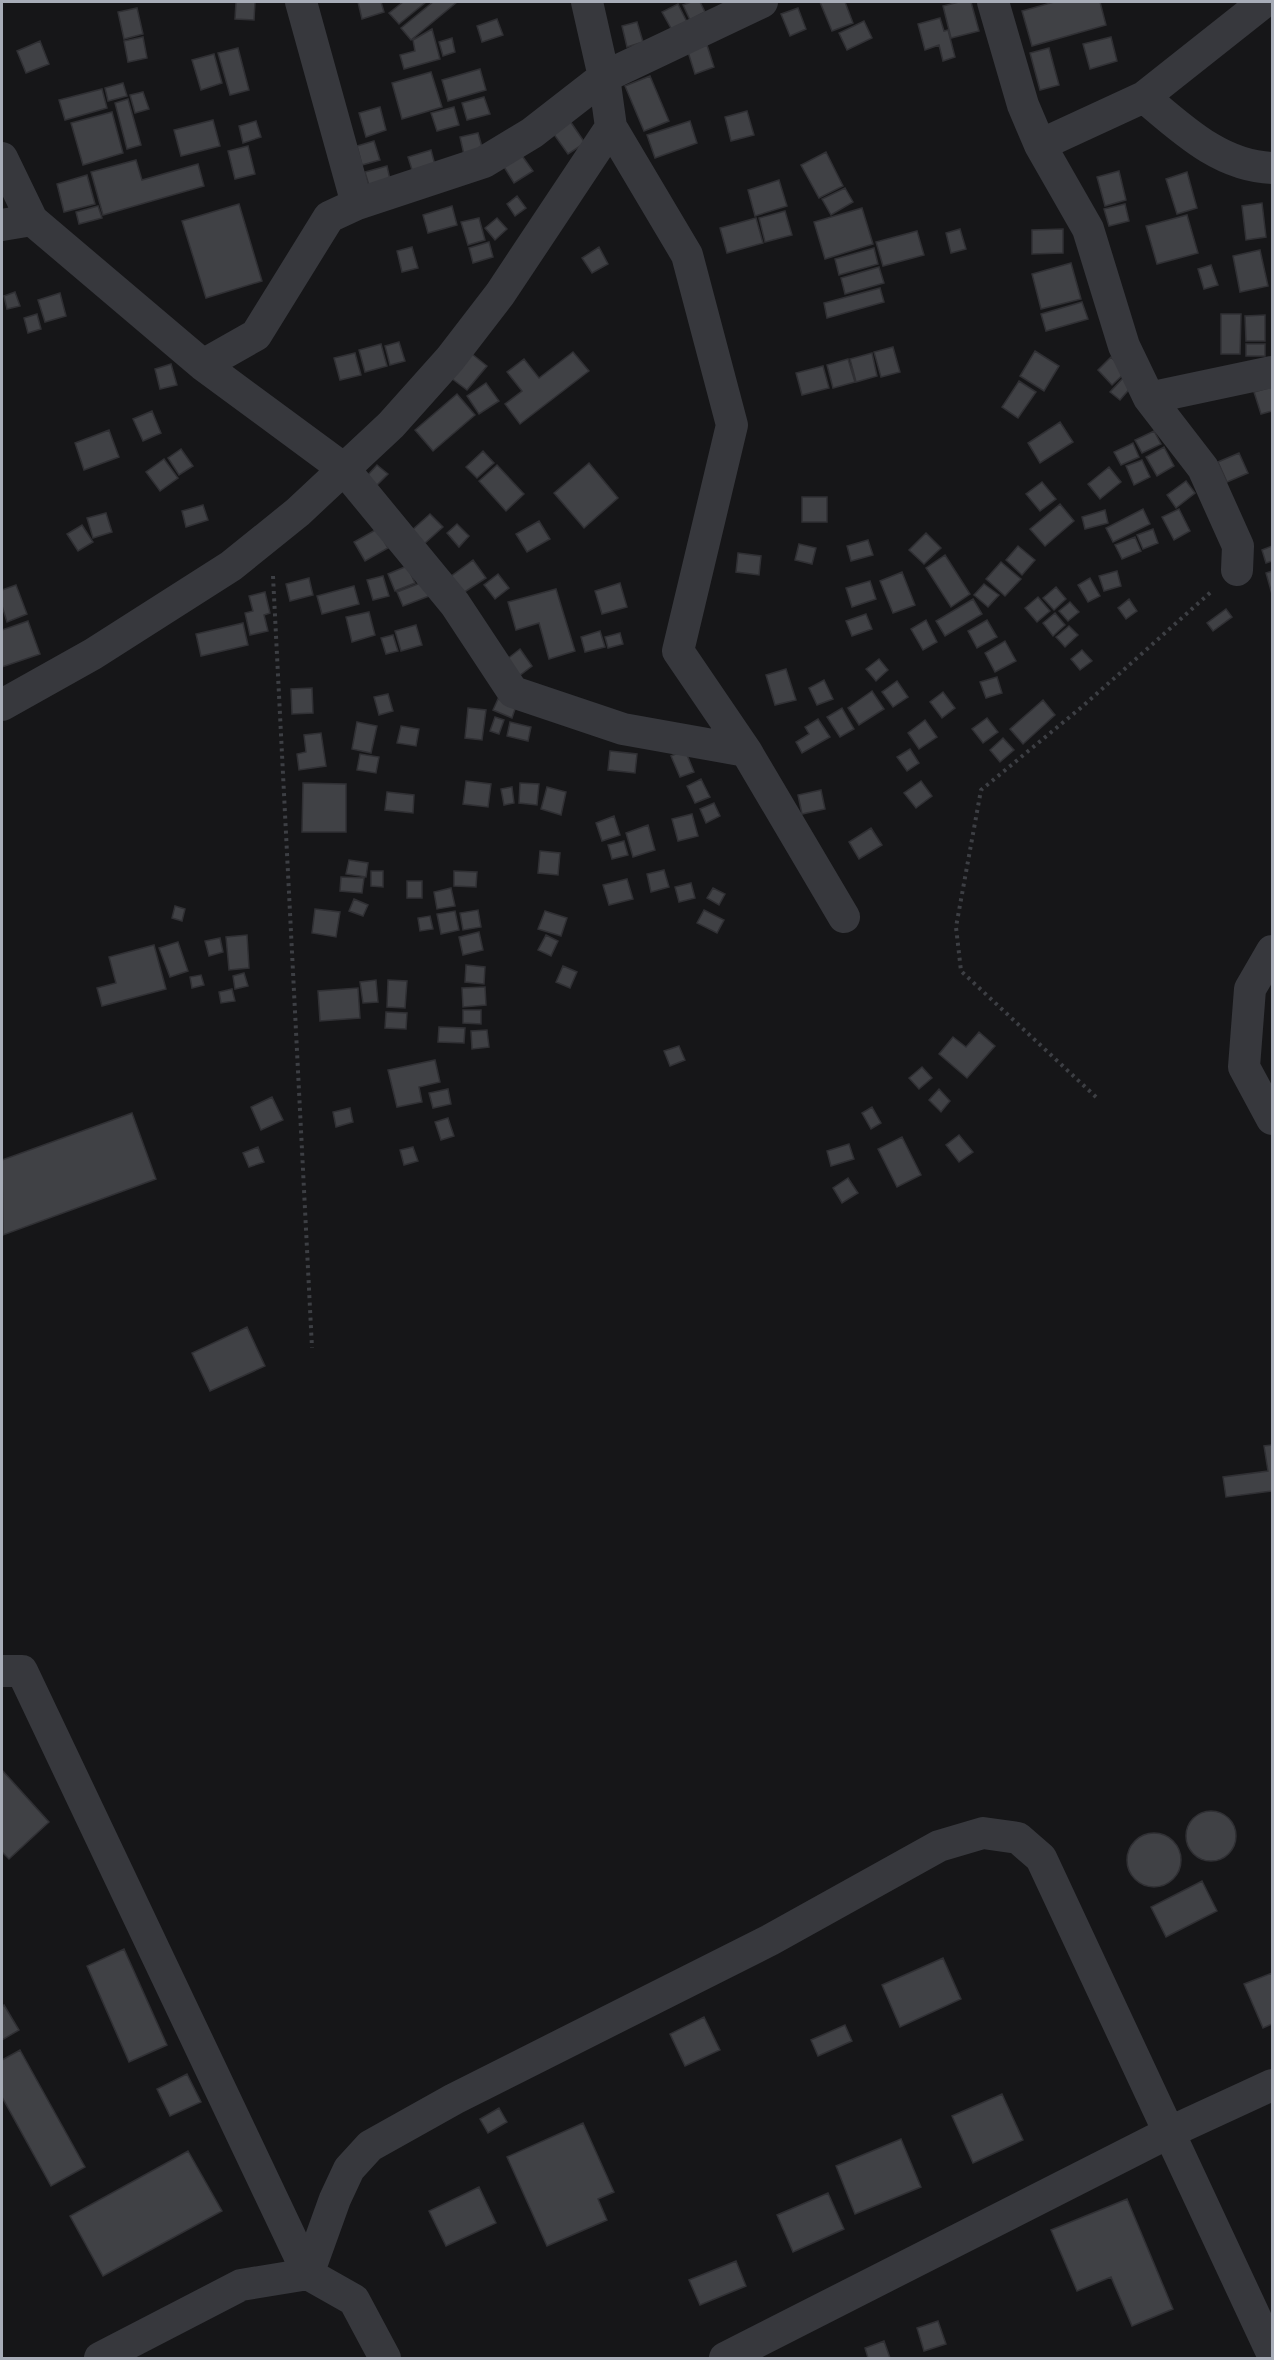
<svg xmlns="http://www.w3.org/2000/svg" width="1274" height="2360" viewBox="0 0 1274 2360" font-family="'Alegreya Sans',sans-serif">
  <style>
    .building { fill: #404145; stroke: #303034; stroke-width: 1.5 }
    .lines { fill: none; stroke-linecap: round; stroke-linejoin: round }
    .path { stroke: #3d3f44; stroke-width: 4; stroke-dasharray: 3 4.5; stroke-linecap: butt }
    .minor { stroke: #37383d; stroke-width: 32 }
  </style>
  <rect width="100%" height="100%" fill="#161618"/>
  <path class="building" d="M236 2H255L254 20 235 19Z
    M358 2H381L384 12 362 19Z
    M403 2H426L399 24 389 13Z
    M433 2H457L411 40 401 28Z
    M691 2H700L705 12 690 20 683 5Z
    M820 2H845L853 23 832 31Z
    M959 2H971L979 31 951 38 943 6Z
    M1054 2H1100L1106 25 1032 46 1022 11Z
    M678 4 687 22 672 30 662 12Z
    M137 8 143 34 124 39 118 12Z
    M798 8 806 29 790 36 781 14Z
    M940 18 944 31 948 30 955 57 943 61 939 45 925 50 918 24Z
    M497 19 503 35 482 42 477 26Z
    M864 21 872 38 847 50 839 33Z
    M637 22 643 42 627 47 622 26Z
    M432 29 440 59 404 69 400 55 415 51 413 40Z
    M143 37 147 58 128 62 124 41Z
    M1111 37 1117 61 1090 69 1083 44Z
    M452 38 455 52 443 56 439 42Z
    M40 41 49 64 26 73 17 51Z
    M707 45 714 67 695 74 688 52Z
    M238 48 249 90 230 95 218 53Z
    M1049 48 1059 85 1040 90 1030 53Z
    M214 54 222 83 201 90 192 60Z
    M480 69 486 90 448 101 442 80Z
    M431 72 442 107 402 119 392 83Z
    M650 76 669 121 644 131 625 86Z
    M123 83 127 96 108 101 105 88Z
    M102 89 107 108 65 120 59 100Z
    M143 92 149 109 135 113 130 95Z
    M484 97 490 114 467 120 462 103Z
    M128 99 141 145 127 149 115 103Z
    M380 107 386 130 366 137 359 113Z
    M454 107 459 125 437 131 431 113Z
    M747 111 754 135 731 141 725 117Z
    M112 112 123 153 83 165 71 123Z
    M213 120 220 146 181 156 174 130Z
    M256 121 261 137 243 143 239 126Z
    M570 121 585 143 568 154 553 133Z
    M690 121 697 143 655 158 647 135Z
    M478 133 484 154 465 159 460 137Z
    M374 141 380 160 362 165 357 146Z
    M248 146 255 174 235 179 228 151Z
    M431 150 436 169 414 176 408 157Z
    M518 150 533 171 514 183 501 162Z
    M826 152 843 186 819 198 801 165Z
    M136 160 142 180 198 164 204 186 103 215 91 172Z
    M387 166 391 184 370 189 365 172Z
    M1119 171 1126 200 1105 206 1097 177Z
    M1187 172 1197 208 1177 214 1166 179Z
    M87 175 95 204 64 212 57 184Z
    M779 180 787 206 755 216 748 190Z
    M845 188 853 202 831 215 822 199Z
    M517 196 526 208 515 216 507 204Z
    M1262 203 1266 237 1246 240 1242 206Z
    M239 204 262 281 206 298 182 221Z
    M1125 204 1129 221 1109 226 1104 209Z
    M98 206 102 218 79 224 76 212Z
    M452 206 457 225 428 233 423 215Z
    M862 208 873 244 825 259 814 222Z
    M785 211 792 235 765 242 759 218Z
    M1187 215 1198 253 1157 264 1146 226Z
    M479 218 485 240 468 245 461 222Z
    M497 218 507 229 495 240 485 228Z
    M756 218 763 243 727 253 720 228Z
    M960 229 966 249 951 253 946 233Z
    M1063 229V253L1032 254V230Z
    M917 231 924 255 883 266 876 242Z
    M489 242 493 257 473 263 469 248Z
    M412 247 418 268 402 272 397 251Z
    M599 247 608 264 592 273 582 258Z
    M874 248 878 264 839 275 835 259Z
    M1260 250 1268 286 1240 292 1233 256Z
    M1071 263 1081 299 1041 309 1032 274Z
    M1211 265 1218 285 1204 289 1198 269Z
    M879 267 884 283 845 294 841 278Z
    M880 288 884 302 827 318 824 303Z
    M15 292 20 306 7 309 4 296Z
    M60 293 66 316 45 322 38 300Z
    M1082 302 1088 319 1046 331 1041 314Z
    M37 314 41 329 28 333 24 318Z
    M1221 314H1241L1240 354H1221Z
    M1265 315V341H1246L1245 316Z
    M399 342 405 361 390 365 385 346Z
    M381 344 387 366 365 372 359 350Z
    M1246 344H1265V356H1246Z
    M893 347 900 372 881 377 874 352Z
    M1035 351 1059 366 1044 391 1020 376Z
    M573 352 589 371 520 424 505 404 522 391 507 372 524 359 539 378Z
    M355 353 361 375 340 380 334 358Z
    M872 353 877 376 856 382 850 359Z
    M472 354 487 366 467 390 451 378Z
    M1111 357 1126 372 1112 385 1098 370Z
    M848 359 855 382 833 388 827 365Z
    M171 364 177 385 160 389 155 369Z
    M823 366 829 388 802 395 796 373Z
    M1123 378 1132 386 1120 400 1110 392Z
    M1019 381 1036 392 1018 418 1002 407Z
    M486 383 499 401 479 414 467 396Z
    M1272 387V411L1261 414 1254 392Z
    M457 394 475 415 433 451 415 430Z
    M152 411 161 433 143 441 133 419Z
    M1060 422 1073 442 1040 463 1028 443Z
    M109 430 119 457 84 470 75 443Z
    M1154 431 1161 444 1142 453 1135 440Z
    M1133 443 1139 457 1121 465 1114 452Z
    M1164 447 1174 466 1157 476 1146 457Z
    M181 449 193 466 179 475 168 458Z
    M483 451 494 463 477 478 466 467Z
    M1239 453 1248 473 1227 482 1218 462Z
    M164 459 178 478 160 491 146 472Z
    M1142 460 1150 477 1134 485 1126 466Z
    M589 463 618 498 584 528 554 493Z
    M377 465 388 474 376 486 366 477Z
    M497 465 524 494 506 511 479 481Z
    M1109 467 1121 482 1100 499 1088 484Z
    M1186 481 1195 493 1176 508 1167 495Z
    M1042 482 1056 499 1040 511 1026 494Z
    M802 497H827V522H802Z
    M1060 504 1074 521 1045 546 1030 529Z
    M203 505 208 520 186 527 182 511Z
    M1143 509 1150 524 1113 542 1106 528Z
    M1179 509 1190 531 1174 540 1162 517Z
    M1105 510 1108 523 1085 529 1082 517Z
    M106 513 112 532 93 538 87 518Z
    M430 514 443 527 424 544 411 531Z
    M539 521 550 539 527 552 516 534Z
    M457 524 469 536 459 547 447 533Z
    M82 525 93 542 78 551 67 534Z
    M377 529 388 548 365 561 354 542Z
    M1153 529 1158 543 1143 549 1137 535Z
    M926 533 941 548 924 564 909 550Z
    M1135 537 1141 551 1122 559 1115 545Z
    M868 540 873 555 851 561 847 546Z
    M799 544 816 548 812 564 795 560Z
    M1018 546 1035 560 1022 575 1006 560Z
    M1272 546V561L1266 563 1262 550Z
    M738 553 761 556 759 575 736 572Z
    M945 555 970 594 951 607 926 568Z
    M473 560 486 578 463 593 450 577Z
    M1001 562 1021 579 1005 596 986 579Z
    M407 566 415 583 395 591 388 574Z
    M1117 571 1121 586 1104 591 1099 576Z
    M1272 571V594L1266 573Z
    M902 572 915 605 893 613 880 581Z
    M498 574 509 588 495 599 484 585Z
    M383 576 389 596 373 600 367 580Z
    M309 578 313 595 290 601 286 584Z
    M1090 578 1100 596 1088 602 1078 585Z
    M870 581 876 599 852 607 846 588Z
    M423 582 429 596 403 606 397 592Z
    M620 583 627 607 602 614 595 591Z
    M984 584 999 595 988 607 974 595Z
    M16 585 27 614 7 622 2 606V590Z
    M354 586 359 604 322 614 317 596Z
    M1056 587 1066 599 1054 610 1043 598Z
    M556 589 575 651 549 659 539 623 516 630 508 602Z
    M265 592 270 613 264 615 268 631 250 635 245 613 253 611 249 596Z
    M1038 597 1050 611 1037 622 1025 608Z
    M973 599 982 614 945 636 936 621Z
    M1129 599 1137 611 1126 619 1118 608Z
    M1070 602 1079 612 1068 621 1059 611Z
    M1226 609 1232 617 1213 631 1207 623Z
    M369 612 375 635 352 642 346 617Z
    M1055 613 1065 625 1053 636 1043 623Z
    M866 614 872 629 852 636 846 621Z
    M926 620 937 642 923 650 911 629Z
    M987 620 997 637 977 648 968 631Z
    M28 621 40 654 2 667V630Z
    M243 623 248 645 201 656 196 634Z
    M416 625 422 645 401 651 395 631Z
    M1069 626 1078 635 1065 647 1056 637Z
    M600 631 605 647 585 652 581 637Z
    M620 633 623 644 608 648 605 637Z
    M393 635 398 651 386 654 381 638Z
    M1005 641 1016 661 995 672 985 653Z
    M520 649 532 666 515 679 502 663Z
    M1082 650 1092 661 1080 670 1071 659Z
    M879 659 888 670 876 681 866 669Z
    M786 669 796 700 775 705 766 675Z
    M997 677 1002 693 986 698 980 682Z
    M824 680 833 699 817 705 809 688Z
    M897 681 908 697 893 707 882 692Z
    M312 688 313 713 292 714 291 689Z
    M872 691 884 709 859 725 848 708Z
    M943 692 955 708 942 718 930 702Z
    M388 694 393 711 379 715 374 697Z
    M498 699 516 706 512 718 493 710Z
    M1043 700 1055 715 1023 744 1010 729Z
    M468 708 486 710 482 740 465 738Z
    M842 708 854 729 840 737 827 717Z
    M495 717 504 720 499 734 490 731Z
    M987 718 998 732 983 743 972 729Z
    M818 719 830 737 802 753 796 742 809 734 805 727Z
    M925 720 937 737 919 749 908 733Z
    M357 722 377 726 371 753 352 749Z
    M510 722 531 727 528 741 507 736Z
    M401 726 419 729 416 746 397 743Z
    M321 733 326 766 299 770 297 754 306 752 304 735Z
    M1003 738 1014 750 1000 762 990 750Z
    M910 749 919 763 907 771 897 757Z
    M685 750 694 772 680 777 671 756Z
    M610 751 637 754 635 773 608 770Z
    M360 754 379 757 376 773 357 770Z
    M701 779 710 797 695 803 687 786Z
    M466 781 491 784 488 807 463 804Z
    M921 781 932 796 916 808 904 793Z
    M303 783 346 784V832H302Z
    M520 783 539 784 537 805 519 803Z
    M512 787 514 803 504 805 501 789Z
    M547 787 566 792 561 815 541 809Z
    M821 790 825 809 802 814 798 795Z
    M387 792 414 795 413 813 385 810Z
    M714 803 720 816 706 823 700 809Z
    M692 814 698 836 678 841 672 819Z
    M614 816 620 835 602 841 596 823Z
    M648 825 655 850 633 857 626 833Z
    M871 828 882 845 859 859 849 842Z
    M624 841 628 855 612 859 608 845Z
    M540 851 560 853 558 875 538 873Z
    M349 860 368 863 366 877 346 874Z
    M664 870 669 887 651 892 647 874Z
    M371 871H383V887L371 886Z
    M454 871 477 872 476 887 454 886Z
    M341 877 364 878 362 893 340 891Z
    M627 879 633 899 609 905 603 885Z
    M407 881H422V898H407Z
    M691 883 695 898 679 902 675 887Z
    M451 888 455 906 437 909 434 892Z
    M713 888 725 894 719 905 707 898Z
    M354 899 368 905 363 916 349 911Z
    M175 906 185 909 182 921 172 918Z
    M315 909 340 912 336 937 312 933Z
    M478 910 481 927 463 930 460 913Z
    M704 910 724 920 717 933 697 923Z
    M455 911 459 930 441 934 437 914Z
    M545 911 567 918 561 936 538 929Z
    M430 916 433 929 420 931 418 918Z
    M479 932 483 950 463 955 459 937Z
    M247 935 249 968 229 970 226 937Z
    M546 935 558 941 551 956 538 950Z
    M220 938 223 952 209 956 205 941Z
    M178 942 188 971 170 977 159 948Z
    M154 945 166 989 102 1006 97 988 116 983 109 957Z
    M466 965 485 967 484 984 465 982Z
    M563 966 577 972 570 988 556 982Z
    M244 973 248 986 235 989 233 976Z
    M201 975 204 985 192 988 190 977Z
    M376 980 378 1002 363 1003 360 982Z
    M388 980 407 981 405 1008 387 1007Z
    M485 987 486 1005 463 1007 462 988Z
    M358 988 360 1018 320 1021 318 991Z
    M232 989 235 1001 221 1003 219 992Z
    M463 1010H481V1024L463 1023Z
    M386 1012 407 1013 406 1029 385 1028Z
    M439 1027 465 1028 464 1043 438 1042Z
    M487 1030 489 1047 472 1049 471 1031Z
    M979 1032 995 1046 967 1078 939 1054 953 1037 966 1047Z
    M679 1046 685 1060 670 1066 664 1051Z
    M435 1060 440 1082 419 1087 422 1102 397 1107 388 1070Z
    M922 1067 932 1078 919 1089 909 1078Z
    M448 1089 451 1104 433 1108 429 1093Z
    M939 1089 950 1101 941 1112 929 1100Z
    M272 1097 283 1120 261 1130 251 1107Z
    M872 1107 881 1123 871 1129 862 1113Z
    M350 1108 353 1122 336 1127 333 1112Z
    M132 1113 156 1179 3 1235 2 1160Z
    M448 1118 454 1136 441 1140 435 1122Z
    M959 1135 973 1152 959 1162 946 1145Z
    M902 1137 921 1175 897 1187 878 1149Z
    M849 1144 854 1159 831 1166 827 1151Z
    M258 1147 264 1162 249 1167 243 1153Z
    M413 1147 418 1161 404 1165 400 1150Z
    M848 1178 858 1193 842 1203 833 1188Z
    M247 1327 265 1366 210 1391 192 1353Z
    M1272 1445V1491L1226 1497 1223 1477 1268 1471 1264 1446Z
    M2 1770 49 1822 9 1859 2 1852Z
    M1186 1836a25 25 0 1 1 50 0a25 25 0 1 1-50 0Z
    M1127 1860a27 27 0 1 1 54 0a27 27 0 1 1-54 0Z
    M1202 1881 1217 1911 1166 1937 1151 1907Z
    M124 1949 167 2045 129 2062 87 1966Z
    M943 1958 961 1999 900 2027 882 1985Z
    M1272 1973V2024L1263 2028 1244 1984Z
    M4 2005 19 2030 2 2040V2007Z
    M704 2017 720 2050 685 2066 670 2034Z
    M845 2025 852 2041 818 2056 811 2040Z
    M20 2050 85 2167 51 2186 2 2097V2060Z
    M187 2074 201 2102 170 2116 157 2089Z
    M1002 2094 1023 2140 973 2163 952 2116Z
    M499 2108 507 2122 488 2133 480 2119Z
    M583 2123 614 2192 598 2199 607 2220 547 2246 507 2157Z
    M901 2139 921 2187 855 2214 836 2166Z
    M188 2151 222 2211 103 2276 70 2216Z
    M479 2187 496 2223 446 2246 429 2211Z
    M828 2193 844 2229 793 2252 777 2215Z
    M1127 2199 1173 2309 1132 2326 1111 2277 1077 2291 1051 2230Z
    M736 2261 746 2286 700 2305 689 2280Z
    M938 2321 946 2344 924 2351 917 2328Z
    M884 2341 890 2358H868L865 2348Z"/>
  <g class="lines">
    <path class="path" d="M273 576 312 1348
      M1096 1097 961 971 956 927 981 790 1083 706 1211 592"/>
    <path class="minor" d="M301 2 357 204
      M587 2 604 77 611 127 687 255 732 425 678 651 746 751
      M993 2 1023 105 1040 145 1088 229 1124 346 1149 398 1203 468 1238 546 1237 570
      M1144 97C1182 129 1220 166 1272 168
      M1040 145 1144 97 1264 2
      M2 158 32 220
      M2 225 32 220 203 365 256 335 329 217 357 204 484 162 532 133 604 77 762 2
      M203 365 344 469 455 604 513 692 623 729 746 751 844 917
      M1149 398 1272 372
      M2 705 93 654 231 566 298 512 391 425 450 359 500 294 611 127
      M1272 951 1250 989 1244 1067 1272 1119
      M2 1671H22L308 2274 354 2300 385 2358
      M308 2274 335 2199 349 2169 370 2146 454 2099 770 1940 939 1846 983 1833 1018 1838 1041 1858 1272 2353
      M100 2358 241 2285 308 2274
      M725 2358 1170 2132 1272 2085"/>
  </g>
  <rect width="1274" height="2360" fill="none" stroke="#a8adb8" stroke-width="6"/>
</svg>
